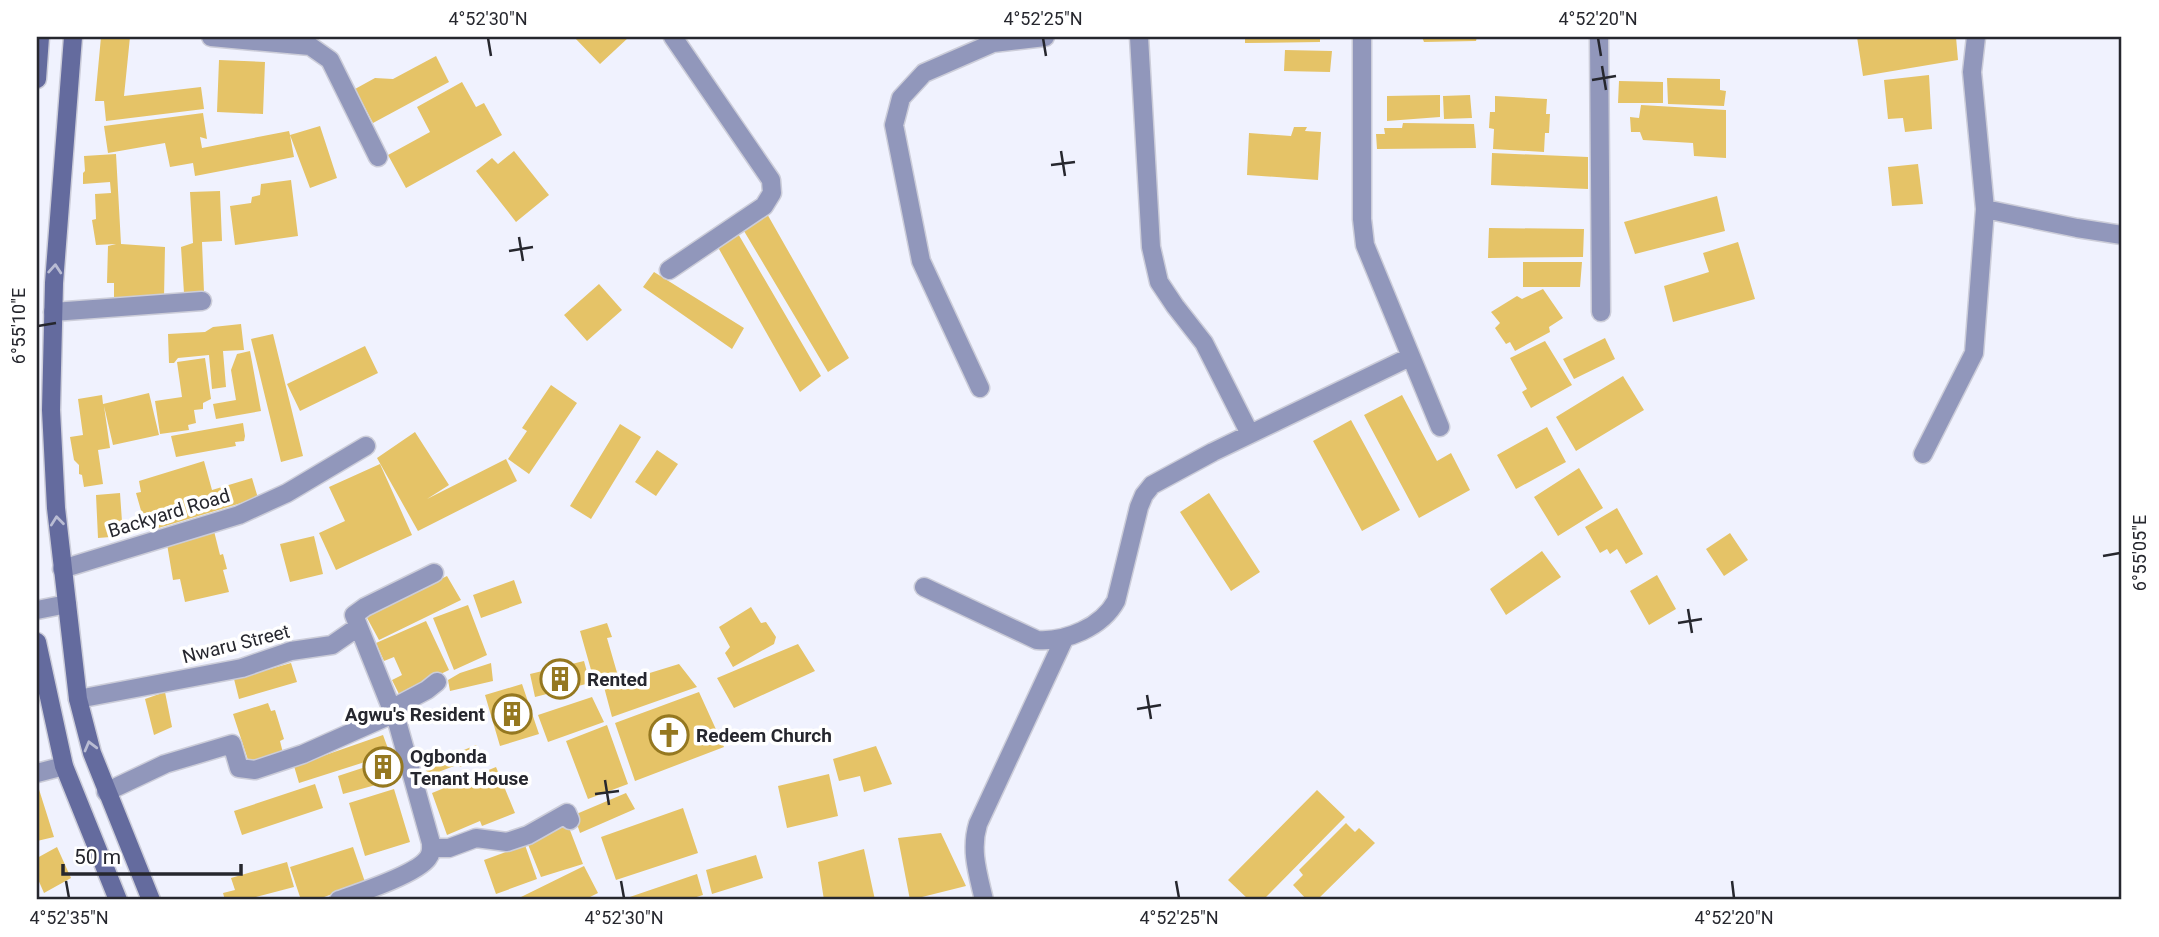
<svg xmlns="http://www.w3.org/2000/svg" width="2159" height="937" viewBox="0 0 2159 937" font-family="Roboto,sans-serif">
  <style>
    .building { fill: #e5c367 }
    .lines { fill: none; stroke-linecap: round; stroke-linejoin: round }
    .minor-casing { stroke: #cccdd9; stroke-width: 21 }
    .secondary-casing { stroke: #cccdd9; stroke-width: 21 }
    .minor { stroke: #9197bb; stroke-width: 18 }
    .secondary { stroke: #646b9e; stroke-width: 18 }
    .oneway { stroke: #b9bcd3 }
    .ticks { fill: none; stroke: #26272e; stroke-width: 2.5 }
    .labels { text-anchor: middle; dominant-baseline: central; stroke-width: 7; stroke-linejoin: round; paint-order: stroke }
    .street-label { font-size: 19px; fill: #26272e; stroke: #fff }
    .poi-label { font-size: 19px; font-weight: bold; fill: #26272e; stroke: #fff; text-anchor: start }
    .neatline { fill: none; stroke: #26272e; stroke-width: 2.5 }
    .ticks-label { font-size: 18px; text-anchor: middle; fill: #26272e }
  </style>
  <rect width="100%" height="100%" fill="#f0f2fe"/>
  <path class="building" d="M101 37H130L124 96 201 87 204 109 106 121 104 101H95Z
    M574 37H629L600 64Z
    M1245 37H1320V42L1245 43Z
    M1422 37H1477L1476 41 1424 42Z
    M1857 37H1956L1958 60 1863 76Z
    M1285 50 1332 51 1330 72 1284 71Z
    M436 56 449 82 373 123 355 89 375 78 393 79Z
    M219 60 265 62 263 114 217 112Z
    M1929 75 1932 129 1905 132 1903 118 1888 119 1884 80Z
    M1667 78 1720 79V90L1726 91 1724 106 1668 104Z
    M1619 81 1663 82V103H1618Z
    M462 82 476 107 484 103 502 135 406 188 388 155 430 132 417 107Z
    M1440 95V117L1387 121V96Z
    M1470 95 1472 118 1444 119 1443 96Z
    M1495 96 1547 99 1546 114H1550L1549 133H1545L1544 152 1493 149 1494 129 1489 128 1490 112H1495Z
    M1641 105 1726 110V158L1694 156 1693 143 1643 140 1640 132H1631L1630 117 1639 118Z
    M203 113 207 139 200 137 202 148 289 131 290 135 320 126 337 178 310 188 290 135 294 157 195 176 193 163 170 167 165 143 108 153 104 126Z
    M1403 123 1474 124 1476 148 1377 149 1376 134H1385L1384 128H1402Z
    M1294 127H1307L1305 131 1321 132 1318 180 1247 175 1249 133 1291 136Z
    M514 151 549 195 516 222 476 171 492 158 498 164Z
    M1492 153 1588 157V189L1491 185Z
    M116 154 121 244 165 247 164 298 114 297V283H107L108 246 116 244 96 245 92 220 96 219 95 194 111 193 110 182 83 184V173L85 171 84 156Z
    M1918 164 1923 204 1892 206 1888 167Z
    M291 180 298 236 235 245 230 206 251 203 252 197 260 195 261 184Z
    M220 191 222 241 202 242 204 292 184 293 181 247 193 243 190 192Z
    M1717 196 1725 231 1635 254 1624 222Z
    M766 212 849 358 828 372 741 226Z
    M1489 228 1584 229 1583 257 1488 258Z
    M737 232 821 376 800 392 715 242Z
    M1738 242 1755 299 1673 322 1664 286 1709 272 1703 253Z
    M1523 262H1582L1580 287H1523Z
    M654 272 744 328 732 349 643 287Z
    M599 284 622 310 587 341 564 315Z
    M1543 289 1563 318 1549 327 1550 332 1515 351 1510 342 1506 344 1495 328 1500 323 1491 312 1517 296 1522 299Z
    M241 324 244 350 223 351 226 387 212 389 209 355 178 358 174 363H169L168 334 205 332 213 327Z
    M273 334 303 456 281 462 251 339Z
    M1605 338 1615 359 1574 379 1563 359Z
    M1545 341 1572 385 1531 408 1522 392 1527 389 1510 358Z
    M365 346 378 373 300 411 287 384Z
    M250 351 261 411 216 419 213 404 236 400 231 370 237 354Z
    M205 358 211 399 203 403V409L194 410 196 423 188 425 189 430 160 434 155 401 182 397 177 362Z
    M1623 376 1644 410 1576 451 1556 417Z
    M551 385 577 403 529 474 508 459 527 431 522 428Z
    M149 393 159 435 113 445 104 406 110 448 98 450 103 484 84 487 82 475 79 474V465L74 460 70 437 83 435 78 399 102 395 103 404Z
    M1402 395 1437 461 1451 453 1470 490 1419 518 1364 415Z
    M1351 420 1400 510 1362 531 1313 441Z
    M243 423 245 436 244 441 235 442 236 446 176 457 171 436Z
    M620 424 641 437 591 519 570 506Z
    M1547 427 1566 462 1516 489 1497 455Z
    M415 432 449 485 427 499 506 459 517 481 418 531 377 458Z
    M657 450 678 464 656 496 635 482Z
    M204 461 212 490 252 478 258 498 152 530 149 519 144 521 136 493 141 492 139 481Z
    M380 464 412 535 336 570 319 533 345 521 329 487Z
    M1579 468 1603 508 1558 536 1534 497Z
    M120 493 123 536 98 538 96 495Z
    M1209 493 1260 572 1231 591 1180 512Z
    M1617 508 1643 554 1626 564 1617 549 1610 554 1607 549 1600 553 1585 527Z
    M213 527 220 555 223 554 227 569 223 570 229 592 185 602 180 579 173 580 166 538Z
    M1730 533 1748 560 1724 576 1706 549Z
    M314 536 323 574 290 582 280 544Z
    M1542 551 1561 577 1506 615 1490 589Z
    M1657 575 1676 609 1649 625 1630 591Z
    M447 576 461 600 379 640 366 616Z
    M514 580 522 603 481 618 473 595Z
    M468 605 487 655 454 670 433 618Z
    M751 607 761 623 766 622 776 637 774 644 733 667 725 653 730 647 719 627Z
    M426 621 449 670 399 694 392 680 402 675 394 657 384 661 376 643Z
    M607 623 612 637 607 638 618 676 595 684 580 631Z
    M798 644 815 671 734 708 717 678Z
    M584 661 590 683 535 697 530 674Z
    M291 663 297 682 239 699 234 679Z
    M491 663 493 681 450 691 448 680 460 673Z
    M679 664 697 687 612 717 604 687Z
    M522 684 539 734 500 746 485 695Z
    M165 692 172 727 154 735 145 699Z
    M699 692 724 747 635 781 615 723Z
    M592 697 604 722 548 742 538 715Z
    M268 703 271 711 275 710 284 739 280 741 283 753 249 763 233 714Z
    M607 725 628 784 588 799 566 741Z
    M383 735 390 754 299 783 294 766Z
    M476 745 482 757 460 767 454 754Z
    M876 746 892 784 864 792 860 776 839 781 833 759Z
    M447 754 454 766 428 776 423 760Z
    M396 757 401 778 343 794 338 776Z
    M496 767 515 813 482 826 480 821 447 835 432 793Z
    M829 774 838 816 787 828 778 786Z
    M37 783 54 837 37 841Z
    M315 784 323 808 242 835 234 811Z
    M394 789 410 842 365 856 349 803Z
    M1317 790 1345 817 1263 900H1249L1228 880Z
    M626 793 635 809 580 833 574 815Z
    M683 808 698 853 616 880 601 837Z
    M1346 823 1355 832 1359 828 1375 843 1317 900H1307L1293 885 1303 875 1299 870Z
    M568 825 583 864 541 877 527 842Z
    M941 833 966 886 910 900 898 838Z
    M525 845 537 879 496 894 484 860Z
    M57 847 71 878 44 893 37 877V858Z
    M353 847 365 882 316 900H301L290 867Z
    M864 849 875 900H824L818 862Z
    M756 855 763 878 712 894 706 870Z
    M287 862 294 887 245 900H225L223 893 235 890 231 878Z
    M584 866 598 893 584 900H523L521 897Z
    M697 874 703 895 687 900H621Z"/>
  <g class="lines">
    <g class="minor-casing">
      <path id="minor" d="M211 37 310 46 330 60 378 157
        M1139 37 1151 247 1159 282 1175 306 1204 343 1250 434
        M1362 37V219L1365 245 1440 427
        M1599 37 1601 312
        M1985 209 2077 228 2122 235
        M669 270 764 206 772 193 771 180 673 37
        M53 312 202 301
        M980 388 921 261 894 125 901 98 924 73 993 43 1045 37
        M1923 454 1974 353 1985 209 1972 72 1976 37
        M62 569 239 515 287 493 366 446
        M924 587 1037 640C1066 642 1102 627 1116 601L1139 507 1144 495 1152 485 1213 452 1410 357
        M37 610 67 604
        M78 699 242 668 291 651 332 645 358 627
        M391 709 427 690 437 682
        M37 773 64 766
        M106 792 165 764 232 744 239 768 255 770 303 754 393 714
        M431 848H449L476 838 507 842 528 835 567 813 570 820
        M339 900C359 893 417 874 428 858 432 853 431 849 431 843L398 725 354 615 365 607 434 573
        M984 900C978 874 970 850 978 824L1065 637"/>
    </g>
    <g class="secondary-casing">
      <path id="secondary" d="M73 37 54 283 51 410 56 508 78 699 92 753 151 900
        M37 79 40 37
        M37 642 64 766 118 900"/>
    </g>
    <use href="#minor" class="minor"/>
    <use href="#secondary" class="secondary"/>
  </g>
  <defs><path id="oneway-chevron" d="M-2-3.5L2.5 0L-2 3.5" fill="none" stroke-width="1.6" stroke-linecap="round" stroke-linejoin="round" transform="scale(1.75)"/></defs>
  <g class="oneway">
    <use href="#oneway-chevron" transform="translate(55 269) rotate(-86)"/>
    <use href="#oneway-chevron" transform="translate(57 521) rotate(-96)"/>
    <use href="#oneway-chevron" transform="translate(90 746) rotate(-105)"/>
  </g>
  <path class="ticks" d="M488 38 491 56M1043 38 1046 56M1598 38 1601 56M1602 66 1606 90M1592 80 1616 76M1061 151 1065 176M1051 165 1075 162M519 237 523 261M509 251 533 247M38 326 56 323M2103 556 2120 553M1688 609 1692 633M1678 623 1702 619M1147 695 1151 719M1137 709 1161 705M605 780 609 805M595 794 619 791M66 881 69 898M621 881 624 898M1176 881 1179 898M1732 881 1734 898"/>
  <defs>
    <g id="building-ring" transform="scale(2.0125)"><circle r="9.5" fill="#fff" stroke="#957820" stroke-width="1.5"/><path d="M-4-6H4V6H1V3H-1V6H-4ZM-2.5-4.3h1.7v1.8h-1.7ZM.8-4.3h1.7v1.8H.8ZM-2.5-1h1.7V.8h-1.7ZM.8-1h1.7V.8H.8Z" fill="#957820"/></g>
    <g id="church-ring" transform="scale(2.0125)"><circle r="9.5" fill="#fff" stroke="#957820" stroke-width="1.5"/><path d="M-1.2-6h2.4v3.5h3.3v2.4h-3.3V6h-2.4V-.1h-3.3v-2.4h3.3Z" fill="#957820"/></g>
  </defs>
  <g fill-rule="evenodd">
    <use href="#building-ring" x="560" y="679"/>
    <use href="#building-ring" x="512" y="714"/>
    <use href="#church-ring" x="669" y="735"/>
    <use href="#building-ring" x="383" y="767"/>
  </g>
  <g class="labels">
    <g class="street-label">
      <text transform="translate(169 513) rotate(-17)">Backyard Road</text>
      <text transform="translate(236 644) rotate(-14)">Nwaru Street</text>
    </g>
    <g class="poi-label">
      <text x="587" y="679">Rented</text>
      <text x="485" y="714" text-anchor="end">Agwu's Resident</text>
      <text x="696" y="735">Redeem Church</text>
      <text x="410" y="756">Ogbonda<tspan x="410" dy="22">Tenant House</tspan></text>
    </g>
  </g>
  <rect width="2159" height="937" fill="none" stroke="#ffffff" stroke-width="77"/>
  <path d="M63 864v10h178v-10" fill="none" stroke="#26272e" stroke-width="3.5"/>
  <text x="74" y="864" font-size="21" fill="#26272e" stroke="#ffffff" stroke-width="5" paint-order="stroke">50 m</text>
  <rect x="38" y="38" width="2082" height="860" class="neatline"/>
  <g class="ticks-label">
    <text x="488" y="25">4°52'30"N</text>
    <text x="1043" y="25">4°52'25"N</text>
    <text x="1598" y="25">4°52'20"N</text>
    <text transform="translate(19 326) rotate(-90)" y="6">6°55'10"E</text>
    <text transform="translate(2140 553) rotate(-90)" y="6">6°55'05"E</text>
    <text x="69" y="924">4°52'35"N</text>
    <text x="624" y="924">4°52'30"N</text>
    <text x="1179" y="924">4°52'25"N</text>
    <text x="1734" y="924">4°52'20"N</text>
  </g>
</svg>
